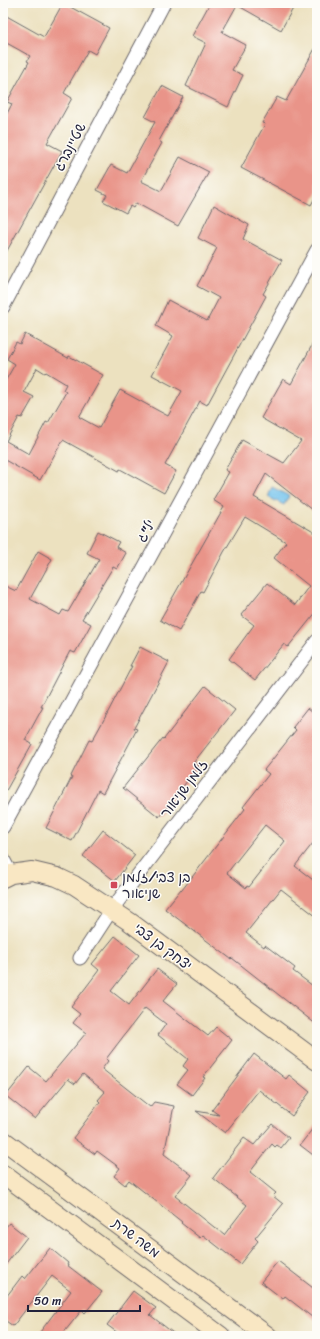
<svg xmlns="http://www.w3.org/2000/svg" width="320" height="1339" viewBox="0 0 320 1339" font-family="Sriracha,'Playpen Sans Hebrew',sans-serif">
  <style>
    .water { fill: #72c2ed; stroke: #4a7294 }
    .building { fill: #e99489; fill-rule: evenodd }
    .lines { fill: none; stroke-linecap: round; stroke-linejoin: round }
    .street-casing { stroke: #696569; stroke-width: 15 }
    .secondary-casing { stroke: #696569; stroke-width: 20 }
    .street { stroke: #fff; stroke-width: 13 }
    .secondary { stroke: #f9e7c3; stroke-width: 18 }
    .poi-dot { fill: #d1495b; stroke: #fdfcf7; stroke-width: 1.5 }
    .labels { text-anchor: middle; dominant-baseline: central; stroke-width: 3; stroke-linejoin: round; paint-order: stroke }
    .street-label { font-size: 14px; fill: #22223b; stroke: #fdfcf7 }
    .poi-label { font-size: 14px; fill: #22223b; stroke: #fdfcf7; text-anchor: start }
  </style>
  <rect width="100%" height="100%" fill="#fdfcf7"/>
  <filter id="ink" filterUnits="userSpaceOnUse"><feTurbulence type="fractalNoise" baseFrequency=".025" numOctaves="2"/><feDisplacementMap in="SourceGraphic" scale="8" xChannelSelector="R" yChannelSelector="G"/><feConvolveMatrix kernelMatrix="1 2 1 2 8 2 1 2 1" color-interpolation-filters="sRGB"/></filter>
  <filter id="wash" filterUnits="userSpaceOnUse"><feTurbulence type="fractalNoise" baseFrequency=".012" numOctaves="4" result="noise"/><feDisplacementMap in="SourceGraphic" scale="16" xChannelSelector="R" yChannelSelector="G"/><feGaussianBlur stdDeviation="0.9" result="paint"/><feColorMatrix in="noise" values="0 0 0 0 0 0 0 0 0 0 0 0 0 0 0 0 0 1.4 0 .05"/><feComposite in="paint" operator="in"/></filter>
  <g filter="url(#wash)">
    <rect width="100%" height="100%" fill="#ece1bf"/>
    <path class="water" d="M272 487 289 496 284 505 268 497Z"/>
    <g id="blocks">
      <path class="building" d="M63 3 109 28 95 54 88 50 64 93 72 98 47 143 62 151 3 258V121L12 104 7 102 29 62 27 61 30 56 3 41V14L44 37Z
        M210 3H296L281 30 237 5 222 32 246 45 232 70 243 75 228 107 186 86 206 43 192 36Z
        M317 45V194L311 205 241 168 265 124 262 123 277 97 286 101Z
        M162 86 183 97 159 141 162 143 141 181 161 191 180 157 209 172 178 226 136 203 133 208 130 206 126 213 103 201 107 195 97 190 111 165 127 173 155 122 145 117Z
        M214 205 249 225 243 239 282 260 263 294 266 296 207 405 200 401 165 465 176 471 164 493 120 469 119 471 63 440 40 480 3 459V385L15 364 7 359 16 342 20 344 25 334 68 358 69 356 103 375 79 417 99 428 120 390 168 416 182 391 152 375 173 336 156 326 168 300 207 321 219 298 197 286 217 248 198 238ZM37 368 45 373 46 372 66 384 63 390 66 392 48 423 46 422 29 454 6 441 19 417 22 418 34 397 24 392Z
        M317 336V514L266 474 254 497 317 534V611L288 647 284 644 255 680 229 659 254 625 241 615 267 583 295 605 309 586 274 558 286 542 245 517 224 552 203 592 201 591 179 631 160 620 224 507 213 500 229 472 225 470 242 440 284 463 301 441 261 418 283 379 291 384Z
        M98 531 119 542 116 547 126 553 117 569 113 567 82 619 91 624 75 653 70 651 41 707H43L25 740 32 744 3 796V585L16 591 38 551 52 559 30 599 60 615 63 610 68 612 99 559 87 553Z
        M140 647 169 662 134 728 137 729 103 793 98 790 72 841 46 828 72 777 71 776 89 740 92 741 107 714 132 666H130Z
        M205 686 235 710 194 762 199 766 159 817 123 788 163 738 164 739Z
        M308 708 317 715V838L295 866 317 883V917L281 889 246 933 264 947 265 945 295 968 293 971 317 989V1025L232 958 231 959 165 909 181 889 182 890 245 809 243 807 269 774 264 770 296 730 293 727ZM265 825 285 841 249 887 247 886 246 888 227 873Z
        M103 830 135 855 115 881 83 856Z
        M115 936 139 955 111 991 129 1005 157 969 177 984 163 1001 208 1036 216 1027 232 1040 203 1077 205 1078 192 1095 177 1084 188 1070 183 1066 188 1059 158 1035 166 1024 145 1008 106 1059 108 1061 102 1069 150 1107 154 1102 174 1106 164 1154 192 1175 175 1196 224 1235 247 1205 213 1178 244 1138 254 1145 272 1124 289 1138 281 1148 277 1145 275 1147 272 1144 250 1172 276 1193 273 1196 283 1204 255 1238 258 1241 240 1264 203 1235 200 1238 181 1223 182 1222 129 1180 125 1185 114 1176 120 1168 97 1151 95 1154 73 1138 100 1102 98 1100 105 1092 83 1074 75 1084 68 1079 35 1119 6 1096 29 1067 46 1081 86 1033 73 1023 80 1014 71 1007 99 970 92 964Z
        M254 1054 286 1079 289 1075 310 1092 292 1116 259 1090 225 1133 196 1111 219 1115 212 1110Z
        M317 1123V1158L300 1145Z
        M9 1223 27 1237 3 1268V1231Z
        M50 1248 68 1263 67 1265 102 1292 85 1313 82 1310 61 1336H37L71 1291 52 1276 13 1326 3 1319V1301L22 1276 25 1279Z
        M278 1261 317 1291V1321L285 1296 283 1299 261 1282Z
        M133 1291 156 1308 150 1315 177 1336H122L107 1325Z"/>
    </g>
  </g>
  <g filter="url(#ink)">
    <use href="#blocks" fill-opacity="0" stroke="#696569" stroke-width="1"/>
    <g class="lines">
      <g class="street-casing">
        <path id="street" d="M3 307 164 3
          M3 827 317 250
          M3 859 11 874
          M80 958 112 909 317 641"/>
      </g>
      <g class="secondary-casing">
        <path id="secondary" d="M3 878 11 874 32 871 57 877 74 885 130 922 317 1061
          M3 1140 268 1336
          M3 1174 221 1336"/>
      </g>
      <use href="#street" class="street"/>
      <use href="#secondary" class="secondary"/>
    </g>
  </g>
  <rect class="poi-dot" x="110" y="881" width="8" height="8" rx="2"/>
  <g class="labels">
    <g class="street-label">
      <text transform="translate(70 147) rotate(-62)">שטיינברג</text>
      <text transform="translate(146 531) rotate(-61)">יל"ג</text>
      <text transform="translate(184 789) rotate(-53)">זלמן שניאור</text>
      <text transform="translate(163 947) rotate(37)">יצחק בן צבי</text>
      <text transform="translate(136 1238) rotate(37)">משה שרת</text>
    </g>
    <g class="poi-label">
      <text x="122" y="877">בן צבי/זלמן<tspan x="122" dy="16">שניאור</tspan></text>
    </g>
  </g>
  <rect width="320" height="1339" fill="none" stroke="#fdfcf7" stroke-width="16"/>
  <path d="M28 1305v6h112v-6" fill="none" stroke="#22223b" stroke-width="2"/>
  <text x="34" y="1305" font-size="12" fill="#22223b" stroke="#fdfcf7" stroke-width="3" paint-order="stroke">50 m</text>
</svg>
